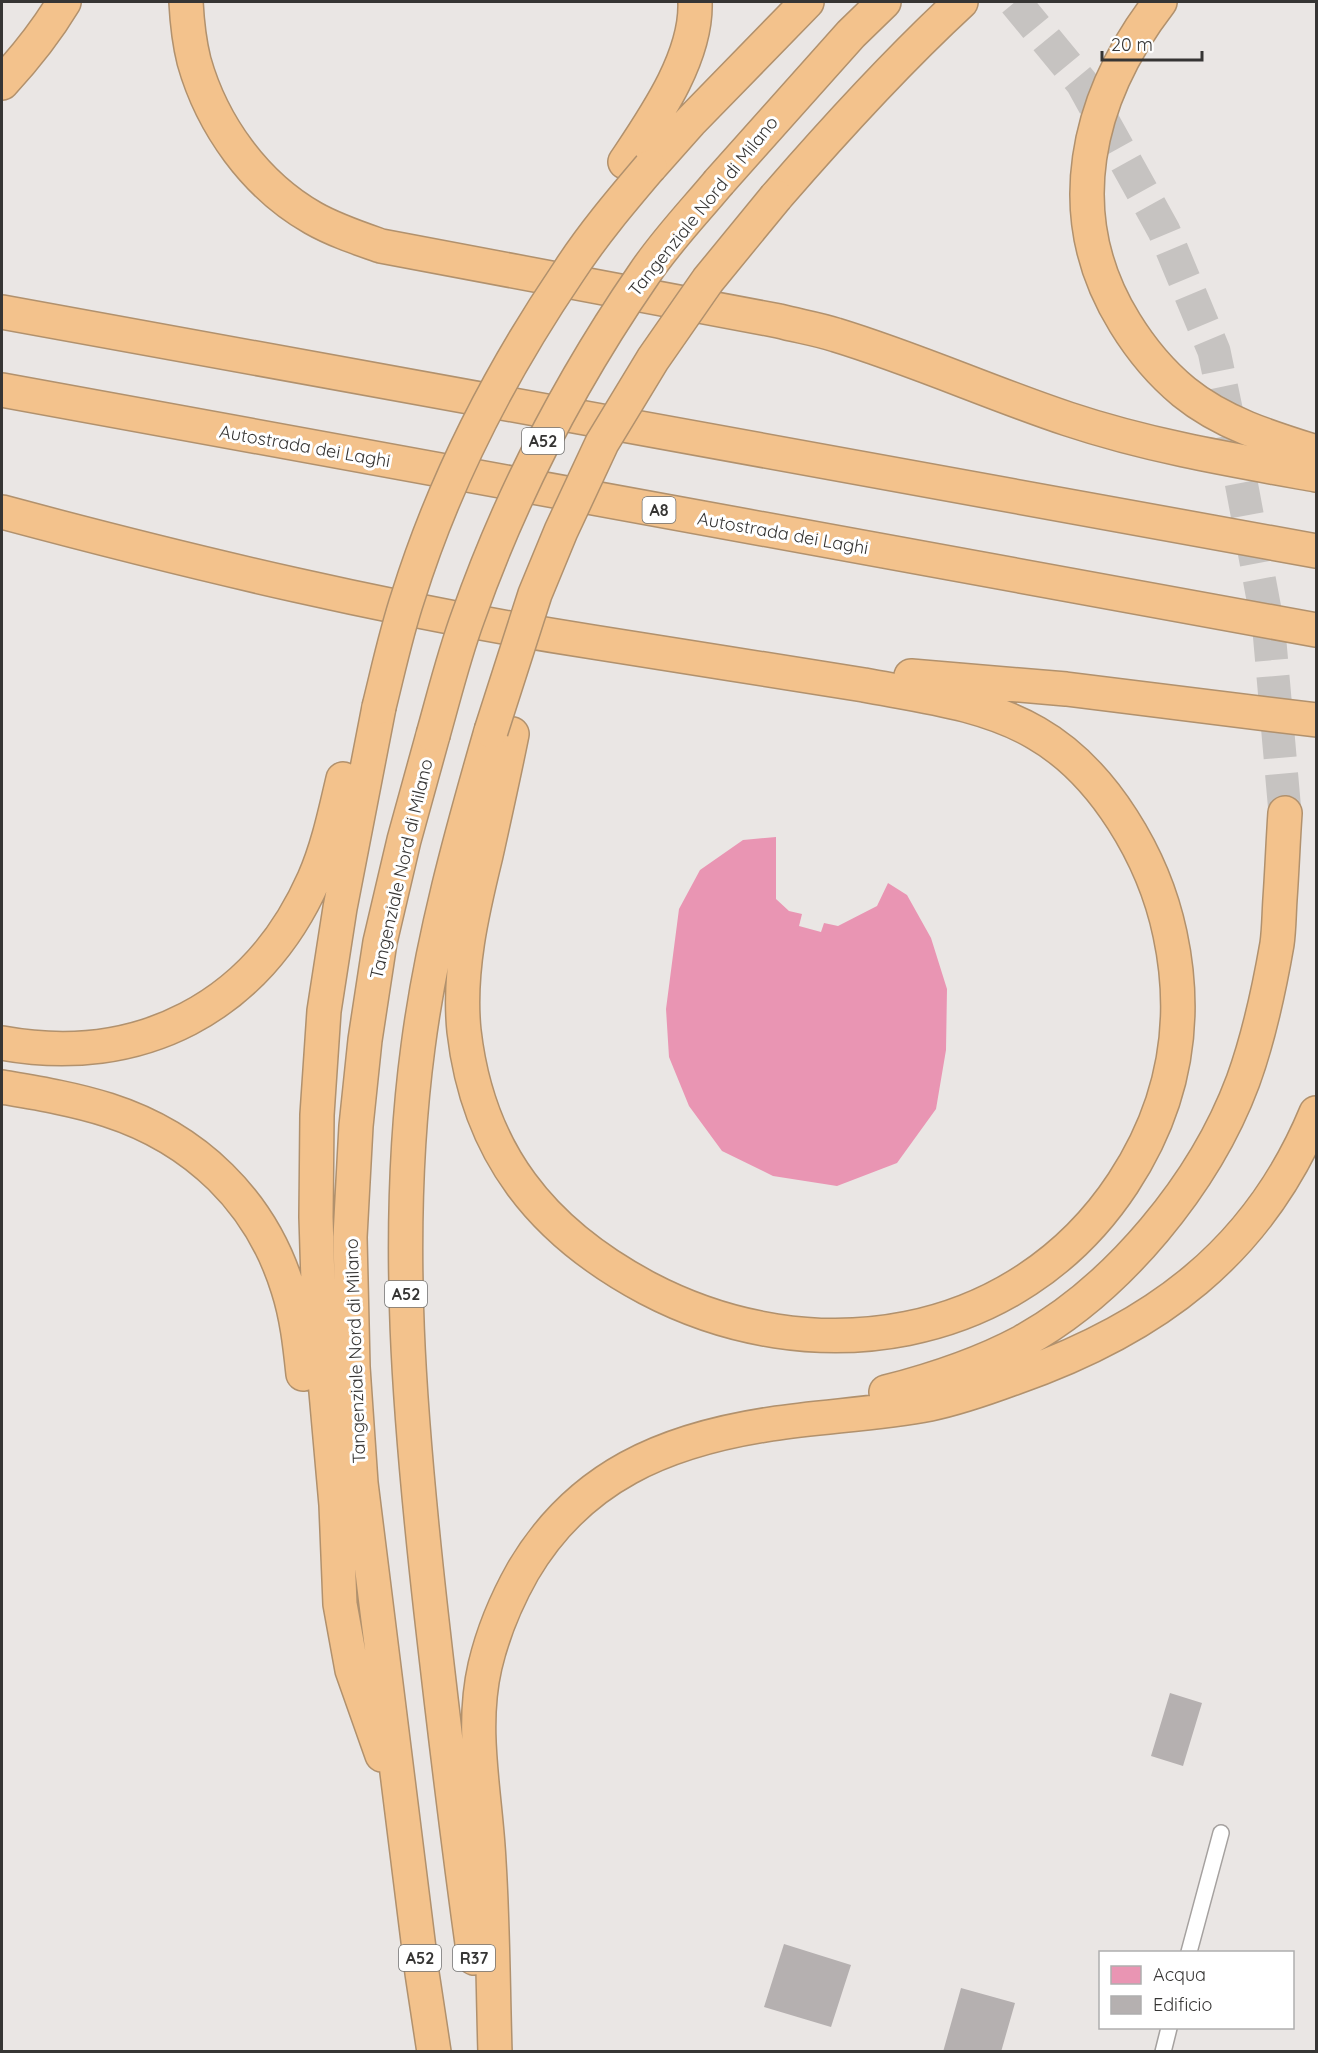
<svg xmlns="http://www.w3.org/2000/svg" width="1318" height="2053" viewBox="0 0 1318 2053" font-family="Quicksand,sans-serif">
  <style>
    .water { fill: #e995b3 }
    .building { fill: #b5b0b0 }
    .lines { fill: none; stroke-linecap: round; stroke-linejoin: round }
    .highway-tunnel { stroke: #c6c3c1; stroke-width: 33; stroke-dasharray: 33 16; stroke-linecap: butt }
    .lane-casing { stroke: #a5a19f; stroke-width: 18 }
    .highway-casing { stroke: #b1916d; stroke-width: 36 }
    .lane { stroke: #fff; stroke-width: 15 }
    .highway { stroke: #f3c28c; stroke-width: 33 }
    .highway-bridge-casing { stroke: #b1916d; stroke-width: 36; stroke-linecap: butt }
    .highway-bridge { stroke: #f3c28c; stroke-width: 33 }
    .labels { text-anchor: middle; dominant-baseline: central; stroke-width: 6; stroke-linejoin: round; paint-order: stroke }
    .shield { fill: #fff; stroke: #727271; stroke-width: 1.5 }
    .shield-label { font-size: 16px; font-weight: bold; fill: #363534 }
    .street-label { font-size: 18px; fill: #363534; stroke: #fff }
  </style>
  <rect width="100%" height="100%" fill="#eae6e4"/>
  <path class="water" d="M776 837V899L789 911 802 914 799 926 821 932 824 923 838 926 877 906 888 883 907 895 931 938 947 989 946 1050 936 1109 897 1163 837 1186 773 1176 722 1151 689 1106 669 1057 666 1009 679 909 700 870 743 840Z"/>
  <path class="building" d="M1170 1693 1202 1703 1183 1766 1151 1756Z
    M784 1944 851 1965 831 2027 764 2007Z
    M961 1988 1015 2003 1001 2052H943Z"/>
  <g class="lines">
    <path class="highway-tunnel" d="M1015 2 1082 83 1164 231 1214 351 1239 471 1269 631 1285 813"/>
    <g class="lane-casing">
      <path id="lane" d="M1189 1952 1221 1833
        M1163 2052 1169 2028"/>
    </g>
    <g class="highway-casing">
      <path id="highway" d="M186 2C187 21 189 41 194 61 212 125 255 185 313 218 334 230 358 238 381 246L779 321C798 326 818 329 836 335 915 359 990 393 1068 419 1149 446 1232 460 1316 475
        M1160 2C1086 98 1058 215 1125 323 1141 349 1161 373 1184 392 1222 423 1271 438 1316 452
        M2 83C26 57 46 32 64 2
        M625 162C655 117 697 57 695 2
        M650 167 690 122 807 2
        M719 182 851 34 884 2
        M776 197C835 129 895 63 961 2
        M2 312 1316 551
        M2 390 1316 630
        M2 512C196 564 393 611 593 642 683 657 774 670 864 685 922 696 985 703 1036 733 1104 772 1154 858 1170 934 1189 1023 1173 1107 1123 1183 1017 1344 812 1375 647 1288 542 1232 478 1153 464 1031 458 972 472 912 486 855 495 814 504 774 512 734
        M911 676 1066 689 1316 720
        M379 707 340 908 324 1011 317 1115 316 1217 319 1313 336 1505 340 1604 352 1670 382 1755
        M433 735 404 840 380 942 365 1040 356 1126 350 1237 353 1367 361 1483 422 1973 434 2052
        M2 1043C139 1068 257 1008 314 879 328 847 335 813 343 779
        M2 1087C37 1093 74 1099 108 1110 195 1138 261 1201 288 1289 297 1317 300 1346 303 1374
        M886 1392C933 1380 979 1365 1022 1342 1118 1289 1205 1183 1243 1081 1259 1037 1269 990 1277 944 1279 930 1279 914 1280 899 1282 871 1283 842 1285 813
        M474 1958C458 1843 444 1727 431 1612 410 1424 393 1235 418 1047 432 939 461 835 491 731
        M495 2052C493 1988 493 1925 489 1862 486 1796 470 1731 485 1666 493 1632 506 1601 523 1571 579 1476 665 1440 771 1424 823 1416 878 1414 930 1404 959 1398 987 1388 1014 1378 1154 1329 1258 1253 1316 1113"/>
    </g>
    <use href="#lane" class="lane"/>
    <use href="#highway" class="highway"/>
    <g class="highway-bridge-casing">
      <path id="highway-bridge" d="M379 707C388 671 396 633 408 597 444 482 501 371 569 271 593 234 622 200 650 167
        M491 731 535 594 561 531 602 443 653 359 708 280 776 197
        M433 735C444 696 454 655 468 617 511 495 571 380 644 274 666 241 694 212 719 182"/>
    </g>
    <use href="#highway-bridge" class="highway-bridge"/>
  </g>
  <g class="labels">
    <g class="shield">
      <rect x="522" y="428" width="42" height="26" rx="4.5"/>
      <rect x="642.5" y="497" width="33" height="26" rx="4.5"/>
      <rect x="385" y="1281" width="42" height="26" rx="4.5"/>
      <rect x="399" y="1945" width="42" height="26" rx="4.5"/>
      <rect x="453" y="1945" width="42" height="26" rx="4.5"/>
    </g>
    <g class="shield-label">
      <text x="543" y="441">A52</text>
      <text x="659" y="510">A8</text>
      <text x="406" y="1294">A52</text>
      <text x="420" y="1958">A52</text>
      <text x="474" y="1958">R37</text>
    </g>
    <g class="street-label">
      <text transform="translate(703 206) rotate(-51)">Tangenziale Nord di Milano</text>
      <text transform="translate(305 446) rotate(10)">Autostrada dei Laghi</text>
      <text transform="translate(783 533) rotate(10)">Autostrada dei Laghi</text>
      <text transform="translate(401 869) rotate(-77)">Tangenziale Nord di Milano</text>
      <text transform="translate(355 1351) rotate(-92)">Tangenziale Nord di Milano</text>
    </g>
  </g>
  <rect width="1318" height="2053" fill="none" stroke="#363534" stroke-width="6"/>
  <rect x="1099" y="1951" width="195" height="78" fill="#ffffff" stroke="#afaeae" stroke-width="1.5"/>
  <rect x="1111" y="1966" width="30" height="18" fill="#e995b3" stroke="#afaeae" stroke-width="1.5"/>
  <text x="1153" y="1981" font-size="18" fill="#363534">Acqua</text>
  <rect x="1111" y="1996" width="30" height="18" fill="#b5b0b0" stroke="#afaeae" stroke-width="1.5"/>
  <text x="1153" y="2011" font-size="18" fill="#363534">Edificio</text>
  <path d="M1102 51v9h100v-9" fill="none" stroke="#363534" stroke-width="3"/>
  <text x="1111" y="51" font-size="18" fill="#363534" stroke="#ffffff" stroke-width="4.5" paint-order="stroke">20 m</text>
</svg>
